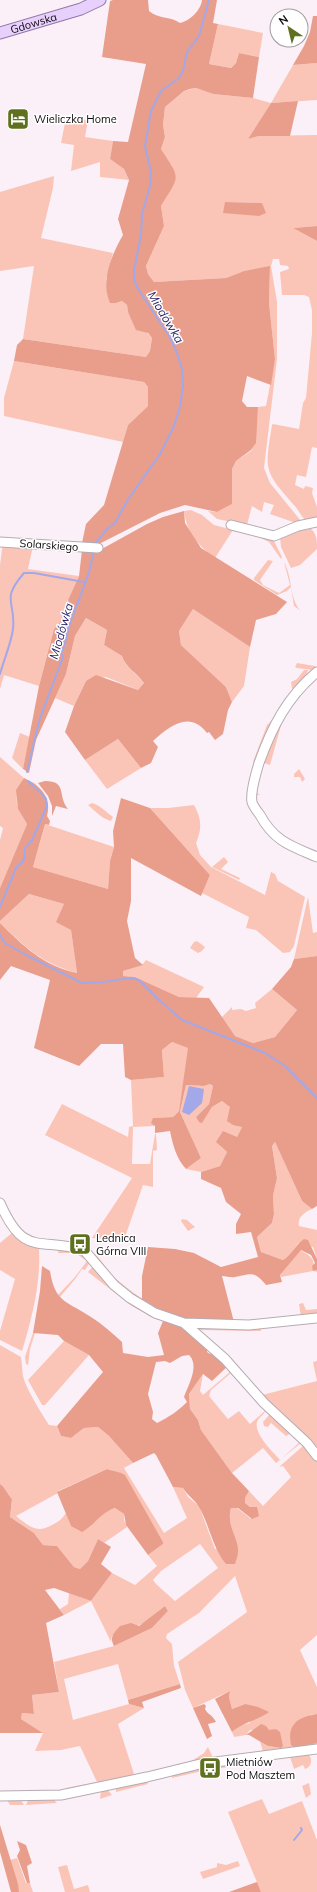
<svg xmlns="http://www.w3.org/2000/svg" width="317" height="1892" viewBox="0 0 317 1892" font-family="Mulish,sans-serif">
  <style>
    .green { fill: #fac5b7; fill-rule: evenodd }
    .forest { fill: #e89e8b; fill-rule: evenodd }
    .water { fill: #a2a8e8 }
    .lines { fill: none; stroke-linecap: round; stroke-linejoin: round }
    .stream { stroke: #a2a8e8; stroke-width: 2 }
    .minor-casing { stroke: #b6abb3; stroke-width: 11 }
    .major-casing { stroke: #9276a8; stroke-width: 13 }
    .minor { stroke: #fff; stroke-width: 9 }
    .major { stroke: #e8d0fd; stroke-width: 11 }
    .labels { text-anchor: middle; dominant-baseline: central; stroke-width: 3; stroke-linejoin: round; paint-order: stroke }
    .street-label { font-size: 11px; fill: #0e0a0c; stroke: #fff }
    .poi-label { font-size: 11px; fill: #0e0a0c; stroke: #fff; text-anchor: start }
    .water-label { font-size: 12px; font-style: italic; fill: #241c66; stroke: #fff }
  </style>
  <rect width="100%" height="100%" fill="#fbf0f8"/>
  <path class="green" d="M218 24 263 33 259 57 239 53 236 63 231 68 209 64Z
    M317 63V100L271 103 248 139 259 136 317 135V226L293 228 317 241V448L312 447 306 477 297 475 295 485 304 489 305 486 313 488 312 493 317 507V520L306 521C301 516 298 509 293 504 263 470 265 470 272 425L273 424 299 429 303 403 306 398 312 333V310L309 297 304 295H282L280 272 289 269 288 266 280 265 279 259H273L271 266 277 302V359L264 468 270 483 301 521 296 523 270 514 274 505 264 502 262 512 252 506 247 525 217 519 208 511 217 512 232 504V469L236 461 251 451 255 443 258 407 266 406 275 359 269 303 270 267 244 271 226 278 154 282 148 274 146 266 164 226 161 206 167 195 172 166 161 149 165 137 163 125 165 107 184 91 196 88 213 94 253 98 271 103 293 65ZM226 202 262 203 224 213Z
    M66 118 88 120 85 137 113 141 110 159 124 169 129 180 100 177V162L71 171 74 145 61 143Z
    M54 176 53 188 41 238 113 253 106 279 108 297 116 303 122 301 127 305 128 312 152 338 150 351 146 357 23 339 34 266 0 271V192Z
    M14 361 144 382 148 387V406L128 425 123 442 4 416V398Z
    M191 510 202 515 214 525 233 530 215 558C199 547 186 531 184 511Z
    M309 527C317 533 317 540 317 549L300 565 291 568 281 547 280 537Z
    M257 535 273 539 282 557 281 559 269 542 256 536Z
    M33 546 28 569 79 576 68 600 71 609 54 629 39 686 4 675 0 689V565L2 549 3 547Z
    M268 560 273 561 260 580 263 585 279 593 290 585 284 562C293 578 289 599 301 611L294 606 291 587 287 591 277 595 254 580V578Z
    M193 609 250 647 244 686 232 702 226 687 181 645 179 631Z
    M86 618 107 630 104 645 122 656C126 668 136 673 144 683L138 690 106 677 86 681 74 706 55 698 66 674 75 636Z
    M297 663 315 666 317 668 292 689 291 682 297 679 304 670H308L307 675 312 670 297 668 295 667Z
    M272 720 255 762H253L267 725Z
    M282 722 270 765 264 763 258 781 257 793 260 795H255V789L270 742Z
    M20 733 30 737 23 769 12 758Z
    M118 739 141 768 107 789 85 760Z
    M0 757 24 778C12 798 16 806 27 824L0 888V840L3 828 0 826Z
    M299 769 305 779 302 782 300 777H294V774Z
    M92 803C100 805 107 813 113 817L111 821C101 818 96 812 88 805Z
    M194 805C202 819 202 829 196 843L200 855 211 867 265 895 271 872 275 874 278 881 305 897 294 946 290 952 283 953 256 930 246 928 249 917 202 893 210 875 150 808H168Z
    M45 824 114 847 110 861 108 889 33 867Z
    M224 857 228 862 221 869 240 878 239 880 212 867Z
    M29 894 64 904 71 930 77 973C42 963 26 948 0 923V921Z
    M308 897 313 933 317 932V956L294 959Z
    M197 941 205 947 202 951 198 953 190 948 194 942Z
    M146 960 204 987 196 998 179 997 135 977 123 976V971L142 965Z
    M272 989 297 1010 275 1037 253 1043 235 1036 221 1018 232 1007V1010L241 1009 246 1011 256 1008 255 1003Z
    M172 1042 189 1048 179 1111 173 1117 153 1118 155 1126 133 1127 132 1164H150L155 1134H156L157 1150 153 1151V1187L143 1185 124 1240 92 1238 132 1178 45 1135 62 1104 128 1137 129 1127 133 1126 131 1080 164 1077 162 1050Z
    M210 1084 213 1086 209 1104 196 1117 202 1122 212 1107 222 1101 230 1106 242 1127 237 1137 220 1146 227 1152 220 1166 201 1172 186 1169 201 1158 180 1112 186 1085 204 1086Z
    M275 1142 302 1201 312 1209C305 1212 297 1217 299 1226L317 1230V1259L313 1247 298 1243 290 1256 283 1260 261 1252 257 1237 272 1223 274 1214 273 1196 277 1178 272 1146Z
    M182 1219 187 1220 195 1227 188 1231 181 1221Z
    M13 1232 19 1240 37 1245 39 1248C41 1283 32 1318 22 1351L0 1340V1331L15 1279 0 1270V1243Z
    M59 1248 83 1253 90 1262 85 1270 82 1269 76 1278 60 1297 58 1295 75 1277 87 1261 75 1253H58Z
    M88 1249C100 1255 106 1270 115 1278 131 1292 148 1303 166 1314L128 1294Z
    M300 1250C310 1256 316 1258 313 1271L317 1270V1272L313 1271 281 1277 280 1275Z
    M94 1265 159 1317 158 1320 132 1306 88 1272Z
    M303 1303 306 1310 317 1309V1316L301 1317 299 1304Z
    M188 1326 261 1327V1331L198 1330 262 1395 317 1381 313 1362 317 1361V1451Z
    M33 1333H35L30 1349 28 1365 26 1364 25 1357Z
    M64 1341 89 1355 45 1405H42L28 1380Z
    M0 1345 21 1357C22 1363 22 1370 23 1376 26 1389 42 1414 49 1425L57 1426 61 1436 71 1438 84 1428 98 1427 109 1436 133 1463 124 1468 164 1533 187 1518 173 1487 183 1488 188 1497 199 1506 215 1549 238 1551C234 1537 227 1522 231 1508H237L251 1519 250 1507 245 1503V1498L249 1491 263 1506 291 1477 283 1466 279 1467 303 1446H306L312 1450 317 1461V1635L300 1650 317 1687V1714L310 1715 295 1748 317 1743V1746L263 1752 260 1741 268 1746 281 1748 271 1731 250 1730 246 1735 234 1737 232 1732 238 1726 250 1723 245 1704 232 1709 229 1697 230 1691 193 1708 185 1690 178 1662 247 1612 235 1576 199 1613 167 1634 166 1638 172 1644 174 1666 180 1684 128 1700 118 1664 64 1679 73 1720 129 1704 144 1708 118 1724 135 1777 104 1783 98 1782 96 1784 66 1791V1788L97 1782 80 1746 61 1750 35 1751 43 1733 21 1719 22 1713 34 1714 32 1695 59 1692 54 1662 114 1646 152 1628 168 1611 165 1606 144 1623 112 1636 111 1642 91 1601 64 1615 60 1609 68 1604 69 1593 91 1601 112 1573 135 1585 157 1566 148 1555 163 1544V1542L143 1508 112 1470 107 1469 58 1491V1493L16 1516C29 1526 36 1534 52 1525 58 1522 62 1519 66 1513L71 1526 100 1517 104 1512 115 1508 124 1514V1520L127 1527 104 1543 98 1539 88 1561 80 1569 74 1567 57 1546 43 1545 34 1533 10 1517 12 1499C7 1494 6 1488 0 1484ZM200 1544 218 1568 175 1601 156 1584 153 1580 161 1571Z
    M230 1372H232L234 1374 231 1373 211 1390 209 1396 228 1419 239 1411 250 1424 266 1410C265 1414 259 1417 257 1422 254 1434 272 1451 280 1460L301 1441 291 1433 286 1436 271 1423 268 1427 264 1426 263 1422 270 1414 301 1441V1443L276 1463 263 1448 232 1473 201 1430 198 1420 190 1409 189 1394 203 1374 200 1391 203 1395Z
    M208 1747 213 1758 187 1764 204 1753Z
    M308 1754C313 1758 312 1767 305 1769L303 1765 294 1769 290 1757Z
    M266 1758 267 1763 239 1766 238 1763Z
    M230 1764 231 1767 211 1769 172 1778V1775L189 1770Z
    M146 1780 148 1784 116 1792V1787Z
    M309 1783 311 1794 306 1798 302 1786Z
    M107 1789 112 1795 100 1799 101 1790Z
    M55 1798V1801L57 1803 26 1805 28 1800Z
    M262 1799 269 1814 302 1801 317 1840V1892H261L228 1812Z
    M7 1800H21L24 1805H10Z
    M17 1858 26 1883H30L33 1892H19L10 1860Z
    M238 1861 240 1866 203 1879 200 1872 217 1867V1863L226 1865Z
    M67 1865 74 1889 88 1885 90 1892H65L58 1867Z"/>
  <path class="forest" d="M113 0H148L149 11C158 19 170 16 180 23 190 21 201 10 202 0H217L213 23 218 24 209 64 231 68 236 63 239 53 259 57 253 98 213 94 196 88 190 89 184 91 165 107 163 125 165 137 161 149C182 181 179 175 161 206L164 226 146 266 148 274 154 282 226 278 244 271 270 266 269 303 275 359 271 385 247 376 242 401 247 407H258L256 443 251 450 236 461 232 469V504L217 512 185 505 160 513 99 544 82 543 86 524 104 505 128 425 148 406V387L144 382 14 361 17 345 23 339 146 357 150 351 152 338 148 333 136 330 128 312 127 305 122 301 116 303H110C100 281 112 254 123 235L118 219 129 180 124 169 110 159 113 141 128 142 146 64 102 57 110 1Z
    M313 16H317V63L293 65 304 46 310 32Z
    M298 101 290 136H259L248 139 271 103Z
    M225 202 262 203 266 213 259 216 223 213Z
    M317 226V241L293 228Z
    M184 511 185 523 201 548 287 602 276 614 256 620 250 647 193 609 179 631 181 645 226 687 232 702 228 710 223 734 215 740 209 732 207 733C190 710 169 726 153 741L158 747 151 763 141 768 118 739 85 760 65 732 74 706 86 681 96 675 138 690 144 683C136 672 126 668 122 656L104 645 107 630 86 618 75 636 66 674 36 740 29 773 23 769 39 686 54 629 71 609 68 600 79 576 82 550H100L147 524 163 517Z
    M24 778C40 785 52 797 47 816L50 821 49 825 45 824 33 867 108 889 110 861 114 847 113 831 121 798 150 808 210 875 201 896 131 858V901L127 921 135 958 143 965 123 971V976L135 977 179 997 209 998 235 1036 253 1043 275 1037 297 1010 272 989 291 967 294 959 317 956V1206L312 1209 302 1201 275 1142 272 1146 277 1178 273 1196 274 1214 272 1223 257 1237 261 1252 283 1260C292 1255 295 1245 304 1239L308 1240 317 1259V1270L313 1271 312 1266 315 1263 311 1255 301 1250 280 1275 282 1282 266 1285C254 1270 251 1274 235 1277 231 1278 226 1276 222 1276L234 1322 184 1321 208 1348 207 1352 210 1354 215 1352 229 1365 212 1381 203 1374 189 1394 190 1409 198 1420 201 1430 232 1473 249 1491 245 1498V1503L250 1507H257L259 1516 252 1519 238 1508H231C226 1527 239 1538 238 1552 238 1556 236 1560 235 1564H226C212 1547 210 1526 199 1507 195 1500 187 1495 183 1488L173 1487 156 1455 154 1453 133 1463 109 1436 98 1427 84 1428 71 1438 61 1436 57 1426 103 1372 89 1355 64 1341 58 1335 33 1333 40 1291 42 1266 50 1271C55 1303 67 1301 91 1317 102 1324 112 1333 122 1342L123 1353 148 1357 164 1355 158 1333 166 1314 142 1299V1276L148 1247 175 1249 194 1253 221 1267 258 1257 251 1232 236 1234V1224L241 1214 226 1202 221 1188 201 1179V1172L220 1166 227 1152 216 1142 223 1131 237 1137 242 1127 233 1125 227 1121 230 1107 222 1101 212 1107 202 1123 199 1122 196 1117 209 1104 213 1086 210 1084 204 1086 186 1085 180 1112 201 1158 186 1169C176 1158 173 1145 170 1131L155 1133V1126L151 1123 153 1118 173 1117 179 1111 188 1048 172 1042 162 1050 164 1077 131 1080 125 1077 123 1044H101L79 1066 34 1048 50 980 11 966 0 980V923C23 946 44 966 77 973L71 930 56 922 64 904 29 894 0 921V888L27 824 18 809 16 790ZM189 1355C200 1366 188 1385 184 1397L187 1402C178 1411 169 1417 157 1423L152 1419 153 1412 148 1394 156 1362 165 1361 170 1363 182 1356Z
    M45 781C68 781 57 796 68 809L56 806 52 816V806L48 796 38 783Z
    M107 1469 121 1473 125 1475 163 1542V1544L148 1555 126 1525 124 1514 115 1508C100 1513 96 1524 82 1532L71 1526 57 1492Z
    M0 1484C6 1488 7 1494 12 1499L10 1517 34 1533 43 1545 57 1546 74 1567 80 1569 88 1561 98 1539 111 1547 101 1564 112 1573 91 1601 54 1588 45 1590 64 1615 46 1623 59 1692 32 1695 34 1714 22 1713 21 1719 43 1733H0Z
    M165 1606 168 1611 152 1628 114 1646C109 1637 114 1633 120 1626L131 1623 139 1626Z
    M180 1684 181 1688 142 1702 144 1708 129 1704 128 1700Z
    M230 1691 229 1697 232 1709 245 1704 258 1707 269 1712C256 1721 242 1723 232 1732L215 1699Z
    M204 1704 206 1706 205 1709C208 1715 212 1714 216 1722L208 1724 212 1736 207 1739 193 1708Z
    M317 1714V1743L295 1748 291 1745C287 1725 297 1717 317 1714Z
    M261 1724 266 1726 269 1730 276 1729 280 1732 283 1746 281 1748 268 1746 249 1735H246Z
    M0 1825 18 1884 19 1892H11L0 1852Z
    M17 1841 26 1845 32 1863 27 1866 30 1883H27L17 1856 20 1850Z
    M257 1882 261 1892H229Z"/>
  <path class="water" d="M189 1086 204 1089 202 1103 189 1115 182 1112Z"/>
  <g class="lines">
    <path class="stream" d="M94 545 107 529 115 523 127 501 160 454 174 426 180 407 183 385 182 369 177 353 170 337 140 292 134 280V270L141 235 142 214 150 186 151 172 145 146 151 111 161 91 179 78 183 71 187 52 199 36 209 0
      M0 674C4 659 11 644 13 629 16 600 0 601 24 573H34L84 582
      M27 772 40 718 63 657 61 653C66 644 66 636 69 626 76 604 92 573 93 551
      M0 907 16 868 24 860 25 848 32 840 47 806 46 799 41 793 28 781
      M0 935 5 943 28 956 82 983 103 982 131 978 139 980 158 999 182 1020 265 1053 285 1066 317 1098
      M294 1840 302 1830 301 1828"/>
    <g class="minor-casing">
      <path id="minor" d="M231 525 274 536 298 526 317 522
        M0 542 98 548
        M317 672C287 697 272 727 259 763 256 773 250 792 252 802 253 806 257 811 260 815 274 841 291 846 317 857
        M0 1203C24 1258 39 1237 84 1250L114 1285 130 1298 155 1313 184 1323 249 1325 317 1318
        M184 1323 225 1359 264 1403 307 1443 317 1456
        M0 1796 61 1795 147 1777 200 1764 317 1749"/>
    </g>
    <g class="major-casing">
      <g id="major">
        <path id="s1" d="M0 33 81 9 100 0"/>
      </g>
    </g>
    <use href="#minor" class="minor"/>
    <use href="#major" class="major"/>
  </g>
  <defs>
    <g id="hotel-square" transform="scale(1.15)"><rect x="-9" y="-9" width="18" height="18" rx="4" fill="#5f711f" stroke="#fff"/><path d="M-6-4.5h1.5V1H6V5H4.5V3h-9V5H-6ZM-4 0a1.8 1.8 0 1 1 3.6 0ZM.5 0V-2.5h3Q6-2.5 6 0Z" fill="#fff"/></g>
    <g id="bus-square" transform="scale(1.15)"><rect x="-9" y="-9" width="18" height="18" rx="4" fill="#5f711f" stroke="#fff"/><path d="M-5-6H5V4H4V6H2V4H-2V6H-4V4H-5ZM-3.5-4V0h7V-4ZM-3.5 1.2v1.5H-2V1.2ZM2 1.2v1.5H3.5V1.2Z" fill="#fff"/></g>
  </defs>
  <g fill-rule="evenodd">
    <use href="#hotel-square" x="18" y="119"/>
    <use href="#bus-square" x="80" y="1244"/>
    <use href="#bus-square" x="210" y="1768"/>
  </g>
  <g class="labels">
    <g class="street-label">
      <text stroke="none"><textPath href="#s1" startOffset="35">Gdowska</textPath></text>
      <text transform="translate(49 545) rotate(4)">Solarskiego</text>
    </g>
    <g class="poi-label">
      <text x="34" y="119">Wieliczka Home</text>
      <text x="96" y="1238">Lednica<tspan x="96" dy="13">Górna VIII</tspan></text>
      <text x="226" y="1762">Mietniów<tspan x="226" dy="13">Pod Masztem</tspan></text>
    </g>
    <g class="water-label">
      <text transform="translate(166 317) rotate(59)">Miodówka</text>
      <text transform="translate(61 631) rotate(-74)">Miodówka</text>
    </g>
  </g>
  <g transform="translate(289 28) rotate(325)"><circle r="19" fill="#ffffff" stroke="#9f9d9e"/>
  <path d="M0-3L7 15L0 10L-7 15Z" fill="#5f711f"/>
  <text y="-6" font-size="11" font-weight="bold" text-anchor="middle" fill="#0e0a0c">N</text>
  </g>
</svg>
